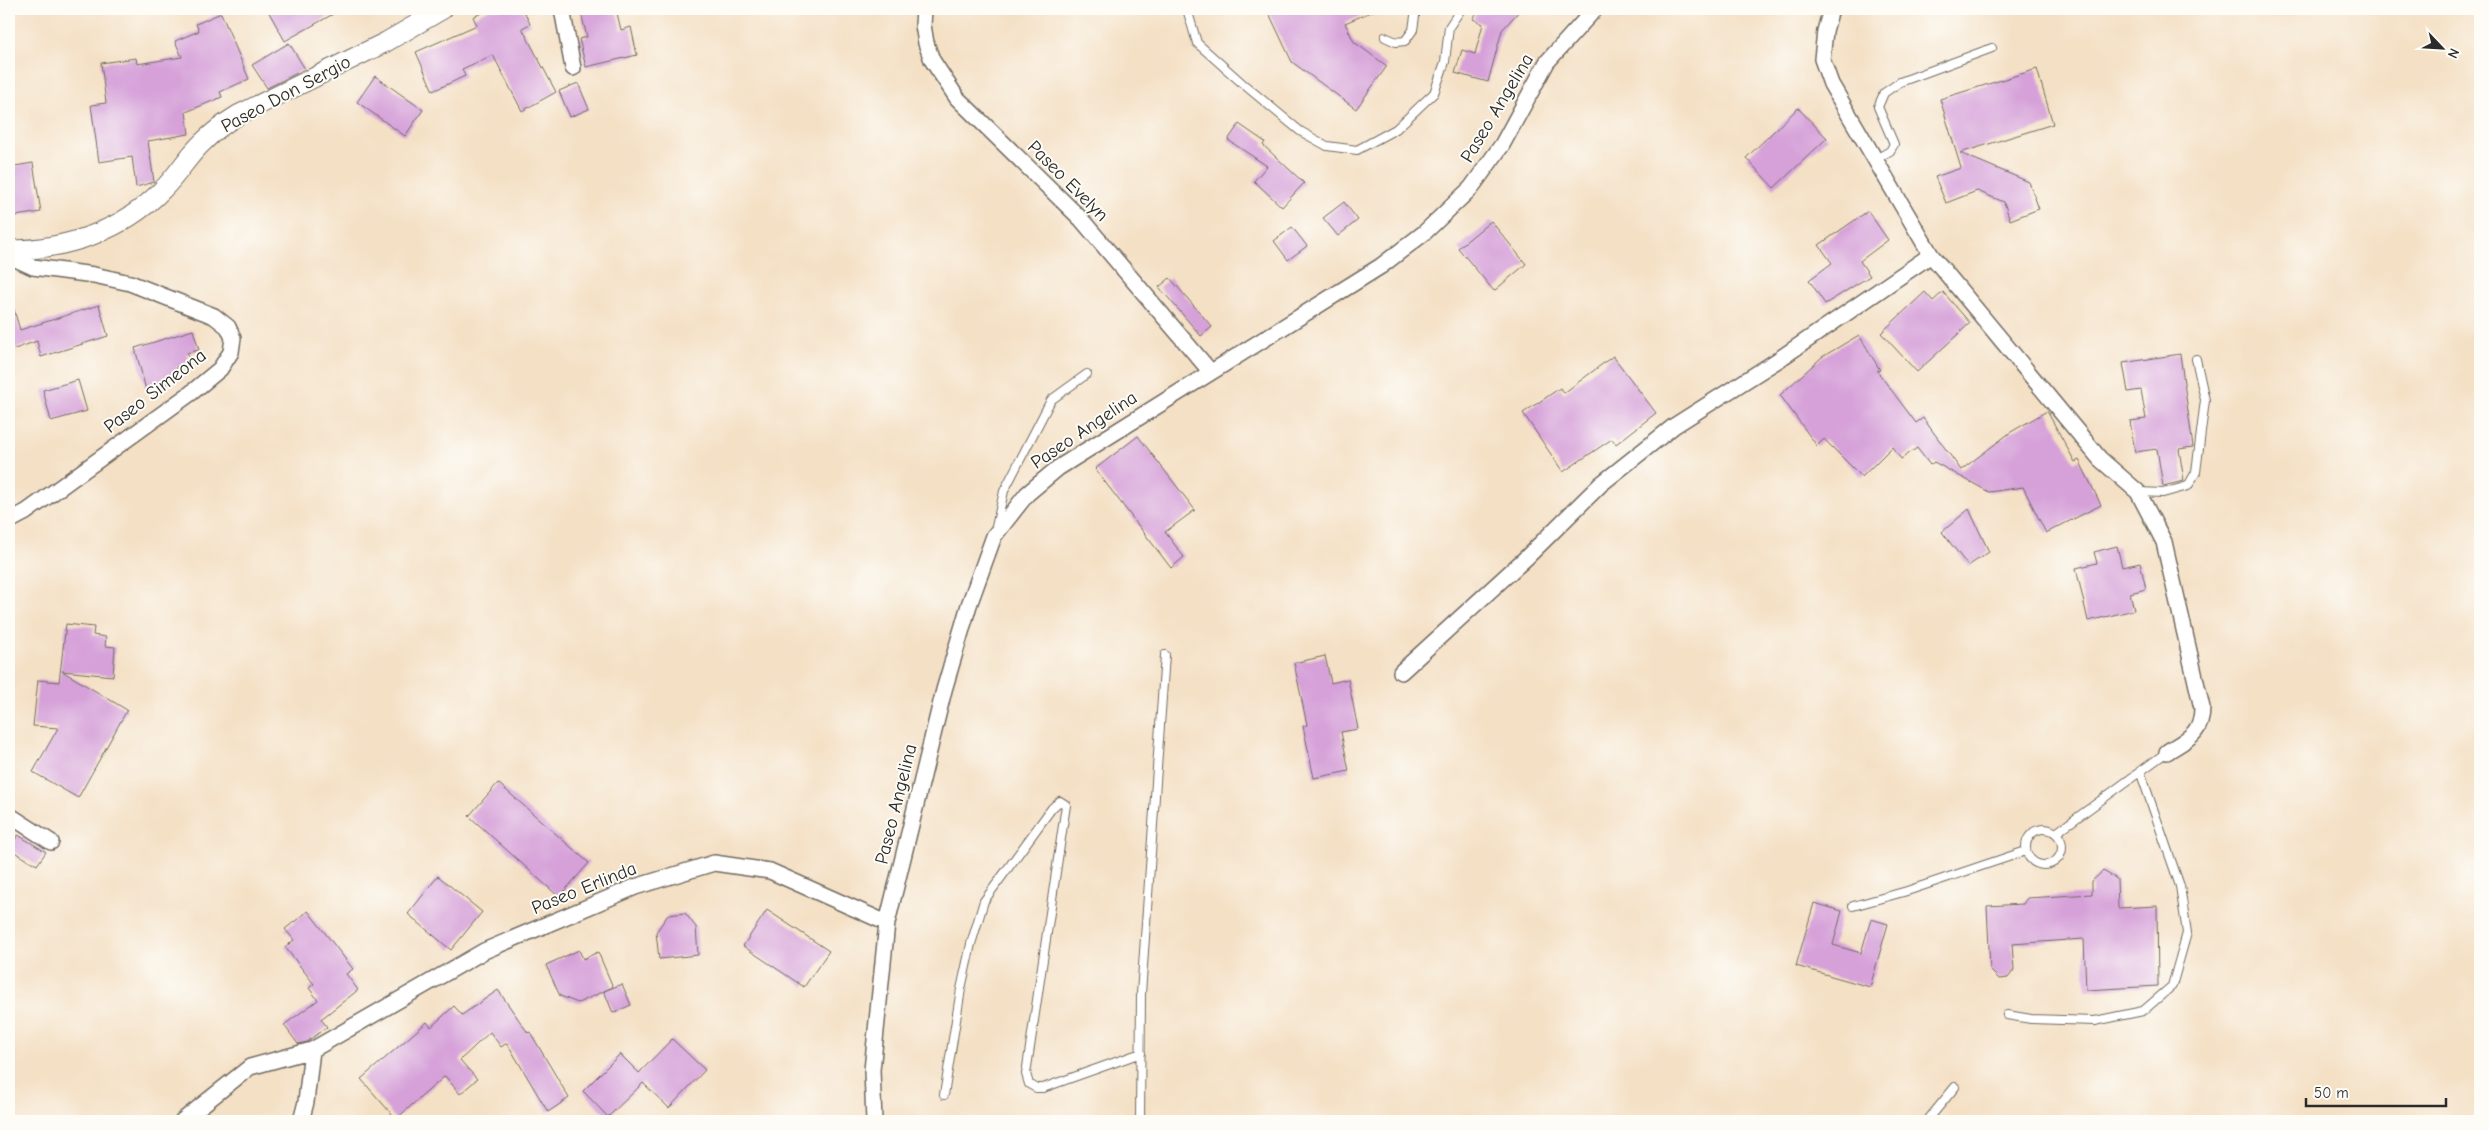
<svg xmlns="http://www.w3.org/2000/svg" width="2489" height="1130" viewBox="0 0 2489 1130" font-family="'Comic Neue',sans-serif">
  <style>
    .building { fill: #d6a1d9 }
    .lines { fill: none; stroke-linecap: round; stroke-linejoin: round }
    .service-casing { stroke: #716a61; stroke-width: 10 }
    .minor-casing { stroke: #716a61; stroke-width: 18 }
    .tertiary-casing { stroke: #716a61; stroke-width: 21 }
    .service { stroke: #fff; stroke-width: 8 }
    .minor { stroke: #fff; stroke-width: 15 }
    .tertiary { stroke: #fff; stroke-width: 19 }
    .labels { text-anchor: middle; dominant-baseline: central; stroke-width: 4; stroke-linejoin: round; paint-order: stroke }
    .street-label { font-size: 19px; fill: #2b2b2b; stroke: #fdfcf7 }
  </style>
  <rect width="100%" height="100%" fill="#fdfcf7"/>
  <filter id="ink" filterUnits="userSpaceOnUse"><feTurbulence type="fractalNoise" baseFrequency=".02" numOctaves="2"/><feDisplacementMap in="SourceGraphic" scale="10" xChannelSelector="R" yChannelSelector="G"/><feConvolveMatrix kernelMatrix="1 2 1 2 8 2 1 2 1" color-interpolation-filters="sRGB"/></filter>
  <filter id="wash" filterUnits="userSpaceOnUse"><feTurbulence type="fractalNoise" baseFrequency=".0096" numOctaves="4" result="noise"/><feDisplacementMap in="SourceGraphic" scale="20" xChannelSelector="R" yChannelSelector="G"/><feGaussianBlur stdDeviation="1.12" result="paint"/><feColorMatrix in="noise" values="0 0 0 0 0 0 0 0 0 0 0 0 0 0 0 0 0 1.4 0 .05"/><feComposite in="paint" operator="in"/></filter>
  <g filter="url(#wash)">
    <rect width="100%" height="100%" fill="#f4e0c5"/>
    <g id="blocks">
      <path class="building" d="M267 9H342L285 41Z
        M490 9H523L530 24 522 28 556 92 522 111 493 55 462 69 465 76 433 91 416 52 477 25 473 17Z
        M597 9H616L621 30 631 27 637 55 586 67 579 39 587 37 581 13Z
        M1267 9H1378L1345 23 1354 42 1387 66 1356 109 1292 62Z
        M1479 9H1521L1502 30 1488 82 1455 73 1462 50 1475 54 1483 24 1473 19Z
        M221 13 249 79 220 92 222 97 186 112 189 134 148 141 154 182 136 187 132 157 99 162 91 105 106 103 101 63 136 58 137 64 182 57 175 41 199 31 196 24Z
        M289 43 305 69 267 88 252 65Z
        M2037 69 2053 124 1960 153 2029 182 2039 209 2010 220 2004 202 1977 191 1946 203 1935 177 1961 168 1940 99Z
        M375 76 423 110 405 136 357 102Z
        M578 83 589 109 570 117 559 91Z
        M1798 108 1827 138 1774 188 1746 158Z
        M1239 124 1265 142 1263 145 1304 183 1282 207 1254 181 1267 166 1228 140Z
        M33 163 41 212 9 217V167Z
        M1344 202 1358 220 1338 236 1323 218Z
        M1868 211 1888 240 1860 261 1870 276 1825 304 1809 280 1832 263 1819 245Z
        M1491 221 1526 264 1494 291 1458 248Z
        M1292 227 1307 246 1288 260 1274 241Z
        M1170 278 1212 327 1201 336 1159 287Z
        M1925 292 1933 301 1943 292 1970 323 1917 372 1881 333Z
        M12 303 20 330 99 305 108 336 41 357 37 341 9 351V304Z
        M193 330 199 350 187 353 190 363 176 367 178 374 166 377 167 384 146 390 135 348Z
        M1859 335 1880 370 1877 371 1916 423 1923 418 1961 470 2011 432 2047 411 2075 462 2079 460 2101 505 2046 533 2023 487 1989 492 1934 462 1930 465 1917 448 1901 459 1892 447 1862 477 1824 439 1817 446 1780 395 1822 357Z
        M2180 354 2193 447 2179 449 2184 481 2163 486 2157 449 2135 452 2130 421 2146 419 2141 390 2128 392 2123 363Z
        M1613 356 1656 413 1616 444 1612 439 1563 472 1523 413 1560 388 1564 393Z
        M78 380 87 411 51 421 43 390Z
        M1138 436 1195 510 1165 532 1184 557 1171 568 1095 469Z
        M1969 509 1989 552 1968 566 1942 532Z
        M2117 546 2122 567 2140 563 2146 589 2130 593 2134 610 2088 621 2076 568 2097 563 2094 552Z
        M66 624 94 627 93 635 106 637 105 646 115 647 113 676 62 671 127 710 78 798 33 772 58 728 33 726 38 680 59 682Z
        M1325 656 1331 683 1348 679 1358 729 1341 732 1349 771 1314 778 1303 726 1307 725 1294 663Z
        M498 783 589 863 559 897 469 816Z
        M18 835 46 852 37 865 9 849Z
        M2103 871 2117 879 2118 908 2157 906 2158 986 2086 990 2084 939 2012 944 2014 970 2008 978 1999 979 1990 970 1987 906 2023 904 2027 898 2092 894V881Z
        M438 876 482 912 451 950 408 914Z
        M1814 903 1842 911 1833 945 1861 953 1871 919 1888 924 1870 987 1796 966Z
        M767 910 829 951 804 987 743 946Z
        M308 911 353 969 346 974 358 990 321 1019 327 1027 307 1042 298 1044 284 1025 318 1000 309 988 314 984 285 947 294 940 285 929Z
        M685 913 696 927 698 955 659 959 656 932 668 915Z
        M579 950 583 959 598 952 613 987 578 1003 560 996 546 965Z
        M622 984 631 1005 613 1013 604 991Z
        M498 990 528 1033 530 1032 569 1098 548 1112 507 1043 501 1047 490 1032 460 1060 477 1079 460 1094 445 1076 396 1119 361 1079 427 1022 431 1027 454 1006 462 1015Z
        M672 1039 705 1070 669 1108 643 1083 608 1117 583 1091 620 1054 639 1073Z"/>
    </g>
  </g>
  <g filter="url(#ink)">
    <use href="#blocks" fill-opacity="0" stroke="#716a61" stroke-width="1"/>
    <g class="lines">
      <g class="service-casing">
        <path id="service" d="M1187 9 1197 43 1242 83 1300 131 1327 146 1357 150 1396 129 1434 93 1445 62 1449 27 1461 9
          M1385 37 1396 42 1405 41 1413 30 1416 9
          M1876 159 1890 151 1894 144 1878 107 1884 93 1900 82 1992 48
          M2138 492 2163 493 2188 486 2196 472 2205 400 2196 359
          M996 527 1004 491 1051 400 1087 374
          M2026 847a18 18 0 1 1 36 0a18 18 0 1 1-36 0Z
          M2056 833 2167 752
          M1853 906 1907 891 2026 851
          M2007 1015 2031 1019 2095 1021 2143 1011 2172 986 2187 933 2180 886 2140 771
          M944 1095 961 989 971 944 984 901 1052 808 1060 801 1066 805 1026 1074 1029 1084 1036 1088H1043L1141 1053
          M1140 1121 1141 994 1165 655
          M1927 1121 1955 1087"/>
      </g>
      <g class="minor-casing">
        <path id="minor" d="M562 9 573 68
          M924 9 923 25 926 43 932 60 957 98 1081 219 1210 371
          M1831 9 1825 31 1822 59 1831 84 1931 255 2100 459 2138 492 2164 542 2202 708C2202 734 2187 739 2167 752
          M9 256 33 267 94 275 130 283 214 316 228 327 233 338 231 352 220 369 191 393 26 512 9 521
          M1401 672 1527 557 1601 484 1674 426 1778 360 1931 255
          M9 815 51 842
          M182 1121 250 1067 312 1050 484 951 635 887 714 863 770 871 887 923
          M301 1121 306 1102 312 1050
          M874 1121 872 1070 887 923 944 690 969 605 994 536 1027 494 1058 468 1381 266 1424 233 1471 188 1502 145 1547 62 1595 9"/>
      </g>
      <g class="tertiary-casing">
        <path id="tertiary" d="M9 250C64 250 123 231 162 190 177 176 187 157 202 143 213 132 225 123 238 115L386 42 443 9"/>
      </g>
      <use href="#service" class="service"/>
      <use href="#minor" class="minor"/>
      <use href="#tertiary" class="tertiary"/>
    </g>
  </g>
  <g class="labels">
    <g class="street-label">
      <text transform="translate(286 94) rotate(-28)">Paseo Don Sergio</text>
      <text transform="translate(1497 108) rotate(-59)">Paseo Angelina</text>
      <text transform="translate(1068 181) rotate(45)">Paseo Evelyn</text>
      <text transform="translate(155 391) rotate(-38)">Paseo Simeona</text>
      <text transform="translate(1084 430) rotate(-34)">Paseo Angelina</text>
      <text transform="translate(896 804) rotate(-76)">Paseo Angelina</text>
      <text transform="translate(584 888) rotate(-22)">Paseo Erlinda</text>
    </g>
  </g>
  <rect width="2489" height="1130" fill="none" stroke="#fdfcf7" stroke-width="30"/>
  <g transform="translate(2442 48) rotate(115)" stroke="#fdfcf7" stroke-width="4" paint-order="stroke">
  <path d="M0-4L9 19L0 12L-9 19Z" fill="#2b2b2b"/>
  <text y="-8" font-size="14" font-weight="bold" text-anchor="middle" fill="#2b2b2b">N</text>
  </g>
  <path d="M2306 1098v8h140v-8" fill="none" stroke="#2b2b2b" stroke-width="2.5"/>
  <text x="2314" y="1098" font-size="15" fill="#2b2b2b" stroke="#fdfcf7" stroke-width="4" paint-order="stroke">50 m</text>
</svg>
